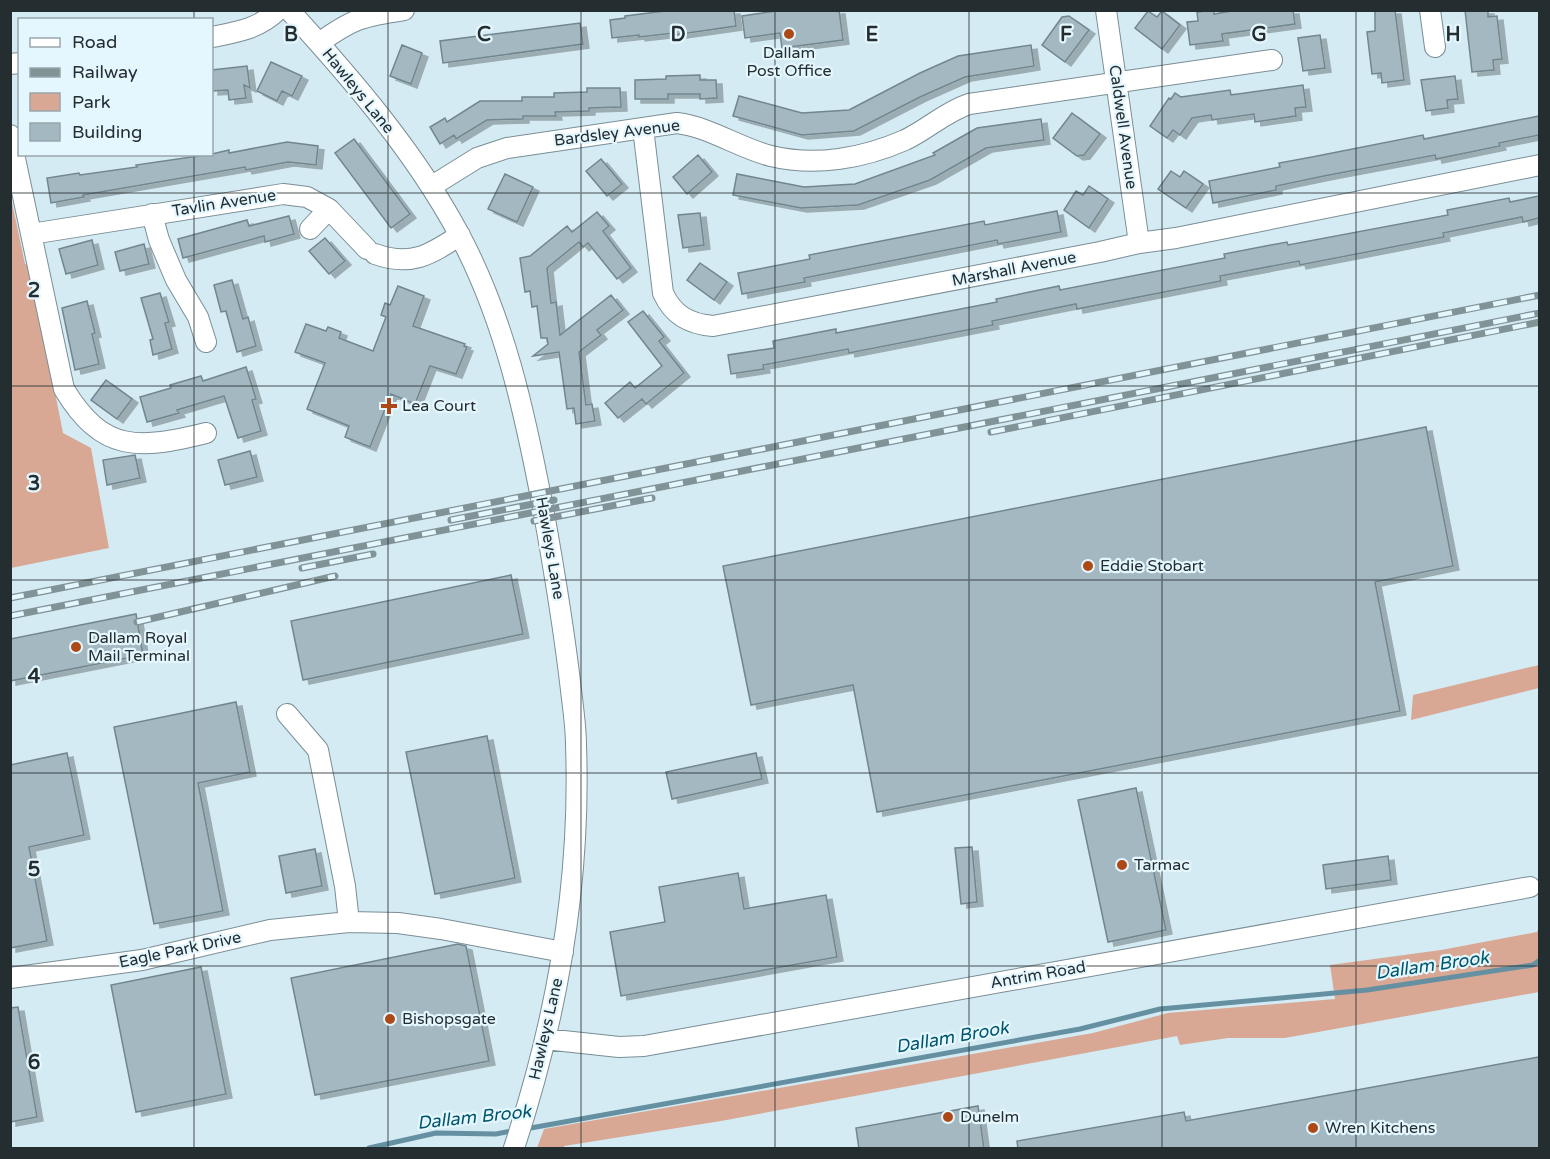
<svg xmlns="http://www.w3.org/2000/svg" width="1550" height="1159" viewBox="0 0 1550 1159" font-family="'Varela Round',sans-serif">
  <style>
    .green { fill: #d9a894 }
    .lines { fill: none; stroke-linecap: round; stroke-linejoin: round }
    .stream { stroke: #6590a1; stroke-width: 5 }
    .building { fill: #a3b8c1; stroke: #72868e; stroke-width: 1.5; filter: url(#shadow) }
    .minor-casing { stroke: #7a8e96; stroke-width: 22 }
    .minor { stroke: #fff; stroke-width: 20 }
    .rail-casing { stroke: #829398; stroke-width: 7 }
    .rail { stroke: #e5f7fe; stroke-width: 4.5; stroke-dasharray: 14; stroke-linecap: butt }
    .grid { fill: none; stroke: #242d30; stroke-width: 1.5; stroke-opacity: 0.55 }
    .poi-dot { fill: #ad4917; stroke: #e5f7fe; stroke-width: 2 }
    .labels { text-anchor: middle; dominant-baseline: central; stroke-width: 4.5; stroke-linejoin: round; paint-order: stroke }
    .poi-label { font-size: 16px; fill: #242d30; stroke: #e5f7fe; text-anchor: start }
    .street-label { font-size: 16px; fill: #242d30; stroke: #e5f7fe }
    .water-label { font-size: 18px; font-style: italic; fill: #00556c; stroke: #e5f7fe }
    .grid-label { font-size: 20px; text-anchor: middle; font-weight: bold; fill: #242d30; stroke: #e5f7fe; stroke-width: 4.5; stroke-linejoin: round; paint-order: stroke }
  </style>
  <defs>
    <filter id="shadow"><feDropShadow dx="6" dy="4" stdDeviation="0" flood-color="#0004"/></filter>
  </defs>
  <rect width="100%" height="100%" fill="#d4ebf3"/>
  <path class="green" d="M10 193 25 264 30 265 63 433 91 448 109 548 11 568Z
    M1539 665V688L1411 720 1413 695Z
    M1539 927V992L1285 1038H1228L1180 1045 1177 1036 721 1121 564 1146V1148H537L544 1129 1093 1033 1168 1013 1335 999 1330 965 1441 950 1537 932Z"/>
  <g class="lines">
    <path class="stream" d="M525 1129 1080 1029 1160 1009 1367 990 1533 965 1540 960
      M369 1148 436 1133 496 1134 516 1130"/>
  </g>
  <path class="building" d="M673 10H734L736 26 674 35V33L639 37V35L612 38 610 20 625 18V16Z
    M782 10H839L843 40 782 48 780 33 745 38 742 16Z
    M1214 10V14L1237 10H1293L1295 24 1222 34 1223 41 1190 45 1187 22 1198 21 1197 12Z
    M1375 10H1395L1404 80 1382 83 1381 73 1372 74 1367 32 1375 31Z
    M1465 10H1488V17L1497 16 1502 59 1493 60 1494 70 1472 72Z
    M1148 11 1157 17 1162 11 1180 25 1162 49 1135 28Z
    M1069 16 1089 30 1065 62 1042 45 1062 17Z
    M580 23 583 44 443 63 440 41Z
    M1320 35 1325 68 1303 71 1298 38Z
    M402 45 422 53 411 84 390 76Z
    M1031 45 1034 66 965 77 920 97 854 131 802 135 733 116 739 96 802 113 849 110 920 73 958 56Z
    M271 62 302 76 292 96 282 91 277 101 257 91Z
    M247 66 250 88 244 85 246 98 229 100 228 90 212 91V70Z
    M700 75V80H716L717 98 700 99V94H668V99H635V80L666 79V76Z
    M1455 76 1458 99 1447 100 1448 108 1426 111 1421 80Z
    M1303 85 1306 107 1295 108 1296 116 1255 122 1254 114 1212 120 1211 115 1192 118 1180 135 1173 130 1167 138 1150 126 1169 98 1171 99 1175 93 1181 97 1230 90 1231 95Z
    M587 88H620L621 107 589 108V111L555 112 556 116H523V119L487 120 456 139 454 135 440 144 430 127 445 118 447 122 480 101H522V97H554V93L587 92Z
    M1072 113 1100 134 1084 155 1077 156 1053 138Z
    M1539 116V135L1499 143 1500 146 1436 159 1435 155 1324 176 1276 186V190L1213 203 1209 181 1280 167 1279 163 1312 157 1423 135 1424 139Z
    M1041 119 1044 140 986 148 930 180 858 205 801 208 733 195 737 174 804 187 855 184 935 155 933 153 977 128Z
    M354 139 410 214 391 228 335 153Z
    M287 142 318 146 316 165 288 162 246 170 245 167 83 195 84 197 51 203 47 178 79 173 80 175 137 167 136 165 212 154 229 150V153Z
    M698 155 712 172 687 194 673 177Z
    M601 159 622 184 607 196 586 171Z
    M1171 171 1180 177 1184 171 1203 184 1186 208 1158 189Z
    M505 174 533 187 517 222 488 209Z
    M1089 186 1108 199 1089 228 1064 210 1076 191 1083 195Z
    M1539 196V218L1523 222 1522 217 1443 233 1444 237 1300 265 1299 261 1220 276 1221 281 1077 309 1076 304 992 321 993 325 849 353 848 349 763 365 764 369 731 374 728 355 774 348 773 341 836 329V333L997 302 996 299 1059 286 1060 290 1225 258 1224 254 1287 242 1288 245 1448 215 1447 210 1509 198 1510 202Z
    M1057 211 1061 232 998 244 997 240 804 278 805 282 742 294 738 273 810 259 809 255 871 243 984 221 985 225Z
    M597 212 609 226 603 231 631 268 617 279 588 243 583 247 579 242 547 268 551 303 556 302 560 335 611 295 623 310 597 330 601 335 579 352 586 405 592 404 595 421 576 424 574 408 567 409 559 352 533 356 548 344 547 338H541L537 306 532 307 530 291 525 292 520 258 530 256 567 226 572 232Z
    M700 213 704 245 683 248 678 215Z
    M289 216 294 234 265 242 264 236 183 258 178 239 247 220 249 226Z
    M325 238 345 261 329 274 309 251Z
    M92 240 98 265 66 274 59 249Z
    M144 244 149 264 120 271 115 252Z
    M700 263 727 282 714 300 687 280Z
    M232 280 243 319 248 317 256 346 237 352 226 311 221 312 214 285Z
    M398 286 424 296 413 326 465 344 464 346 467 347 456 374 430 366 415 404 391 394 370 447 345 437 349 426 307 409 325 363 295 352 306 324 326 331 328 327 341 332 339 338 373 351 386 317 381 315 385 303 390 305Z
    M160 293 169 322 165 323 172 349 153 355 150 340 153 339 141 298Z
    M87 301 95 333 92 334 99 364 75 370 62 308Z
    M643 311 664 337 659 341 684 373 646 404 642 399 618 418 605 403 630 382 635 388 662 366 628 322Z
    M246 367 256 399 252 400 261 431 238 438 224 396 177 410 179 413 147 422 140 397 171 388 170 385 201 376 203 381Z
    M106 380 132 399 117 419 91 400Z
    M1426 427 1453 566 1375 582 1400 711 877 812 853 685 751 705 723 566Z
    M250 451 257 477 225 485 218 460Z
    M135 455 140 478 107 485 103 460Z
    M511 575 523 634 303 680 291 621Z
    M136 614 143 655 10 681V639Z
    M236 702 250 772 198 783 223 911 154 924 114 727Z
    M487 736 515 878 435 894 406 752Z
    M67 753 84 835 29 847 47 941 10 948V765Z
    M756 753 762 779 672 799 666 772Z
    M1136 788 1166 930 1108 942 1078 800Z
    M972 847 977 902 961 904 955 848Z
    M315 849 322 886 286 893 279 856Z
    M1388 856 1391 880 1326 889 1323 865Z
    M738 873 744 909 826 895 837 957 621 996 610 932 665 922 659 887Z
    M458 944 466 946 489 1061 315 1095 291 978Z
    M201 967 226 1094 136 1112 111 985Z
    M18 1007 37 1117 10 1122V1008Z
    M1539 1057V1149H1018L1017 1141 1184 1112 1186 1121Z
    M978 1106 984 1149H859L856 1128Z"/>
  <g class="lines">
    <g class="minor-casing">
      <path id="minor" d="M289 10C352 79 415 152 459 234 505 320 525 414 543 508 554 569 564 629 571 690 573 708 576 727 576 745 581 883 557 1018 514 1148
        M1106 10 1139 243
        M1430 10 1435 47
        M212 37C237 32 259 29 278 10
        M319 43C352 19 363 16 404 10
        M10 64 20 63
        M643 128 663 293C673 315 689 324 713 326L1100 252 1139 243 1176 238 1540 165
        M10 135 64 389C103 454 140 449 206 433
        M432 186 477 158 507 148 677 123C710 127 739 148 771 156 816 167 864 158 905 140 928 129 945 112 969 104L1272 60
        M152 214 159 240 176 280 198 317 206 342
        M310 229 329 209 367 249
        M31 234 283 194 307 197 329 209
        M375 254C411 267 430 255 460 235
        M287 714 318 750 345 886 349 922
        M10 978 142 960 270 930 349 922 398 923 441 929 563 952
        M545 1039 619 1047 644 1046 1530 887"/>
    </g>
    <use href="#minor" class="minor"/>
    <g class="rail-casing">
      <path id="rail" d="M991 432 1540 322
        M451 520 554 500
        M534 521 652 498
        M302 568 373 554
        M10 598 1540 295
        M10 616 1540 313
        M137 622 335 576"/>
    </g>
    <use href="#rail" class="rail"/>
  </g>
  <path class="grid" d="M194 10V20M388 10V1148M581 10V1148M775 10V1148M969 10V1148M1162 10V1148M1356 10V1148M194 154V1148M10 193H1540M10 386H1540M10 580H1540M10 773H1540M10 966H1540"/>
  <g class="poi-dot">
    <circle cx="789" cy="34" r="6"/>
    <path d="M386 397h6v6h6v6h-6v6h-6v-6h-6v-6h6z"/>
    <circle cx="1088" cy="566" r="6"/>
    <circle cx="76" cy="647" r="6"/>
    <circle cx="1122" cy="865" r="6"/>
    <circle cx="390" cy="1019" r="6"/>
    <circle cx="948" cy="1117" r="6"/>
    <circle cx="1313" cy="1128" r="6"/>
  </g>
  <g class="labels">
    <g class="poi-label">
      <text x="789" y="53" text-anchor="middle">Dallam<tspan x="789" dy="18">Post Office</tspan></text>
      <text x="402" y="406">Lea Court</text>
      <text x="1100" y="566">Eddie Stobart</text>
      <text x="88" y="638">Dallam Royal<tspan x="88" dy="18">Mail Terminal</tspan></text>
      <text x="1134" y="865">Tarmac</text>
      <text x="402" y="1019">Bishopsgate</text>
      <text x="960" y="1117">Dunelm</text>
      <text x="1325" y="1128">Wren Kitchens</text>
    </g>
    <g class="street-label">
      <text transform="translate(358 91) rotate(51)">Hawleys Lane</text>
      <text transform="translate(1123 127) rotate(82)">Caldwell Avenue</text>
      <text transform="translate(617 133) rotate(-7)">Bardsley Avenue</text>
      <text transform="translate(224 203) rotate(-9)">Tavlin Avenue</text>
      <text transform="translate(1014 269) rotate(-11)">Marshall Avenue</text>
      <text transform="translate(550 548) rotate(80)">Hawleys Lane</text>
      <text transform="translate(180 950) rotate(-12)">Eagle Park Drive</text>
      <text transform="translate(1038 975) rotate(-10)">Antrim Road</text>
      <text transform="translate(546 1029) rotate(-77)">Hawleys Lane</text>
    </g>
    <g class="water-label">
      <text transform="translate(1432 965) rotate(-8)">Dallam Brook</text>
      <text transform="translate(952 1037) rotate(-10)">Dallam Brook</text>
      <text transform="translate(474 1117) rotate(-6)">Dallam Brook</text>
    </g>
  </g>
  <g class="grid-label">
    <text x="291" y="41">B</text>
    <text x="484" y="41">C</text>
    <text x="678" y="41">D</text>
    <text x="872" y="41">E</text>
    <text x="1066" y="41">F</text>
    <text x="1259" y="41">G</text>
    <text x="1453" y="41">H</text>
    <text x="34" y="297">2</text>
    <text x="34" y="490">3</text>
    <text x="34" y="683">4</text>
    <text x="34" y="876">5</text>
    <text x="34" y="1069">6</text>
  </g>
  <rect width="1550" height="1159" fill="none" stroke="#242d30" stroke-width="24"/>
  <rect x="18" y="18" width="195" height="138" fill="#e5f7fe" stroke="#98a6ac" stroke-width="1.5"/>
  <rect x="30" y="38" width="30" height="9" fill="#ffffff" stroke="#98a6ac" stroke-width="1.5"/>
  <text x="72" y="48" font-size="18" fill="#242d30">Road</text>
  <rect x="30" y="68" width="30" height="9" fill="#829398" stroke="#98a6ac" stroke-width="1.5"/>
  <text x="72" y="78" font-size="18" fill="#242d30">Railway</text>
  <rect x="30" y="93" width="30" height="18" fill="#d9a894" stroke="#98a6ac" stroke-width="1.5"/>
  <text x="72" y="108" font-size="18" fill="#242d30">Park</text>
  <rect x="30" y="123" width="30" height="18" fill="#a3b8c1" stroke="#98a6ac" stroke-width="1.5"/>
  <text x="72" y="138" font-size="18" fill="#242d30">Building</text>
</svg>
